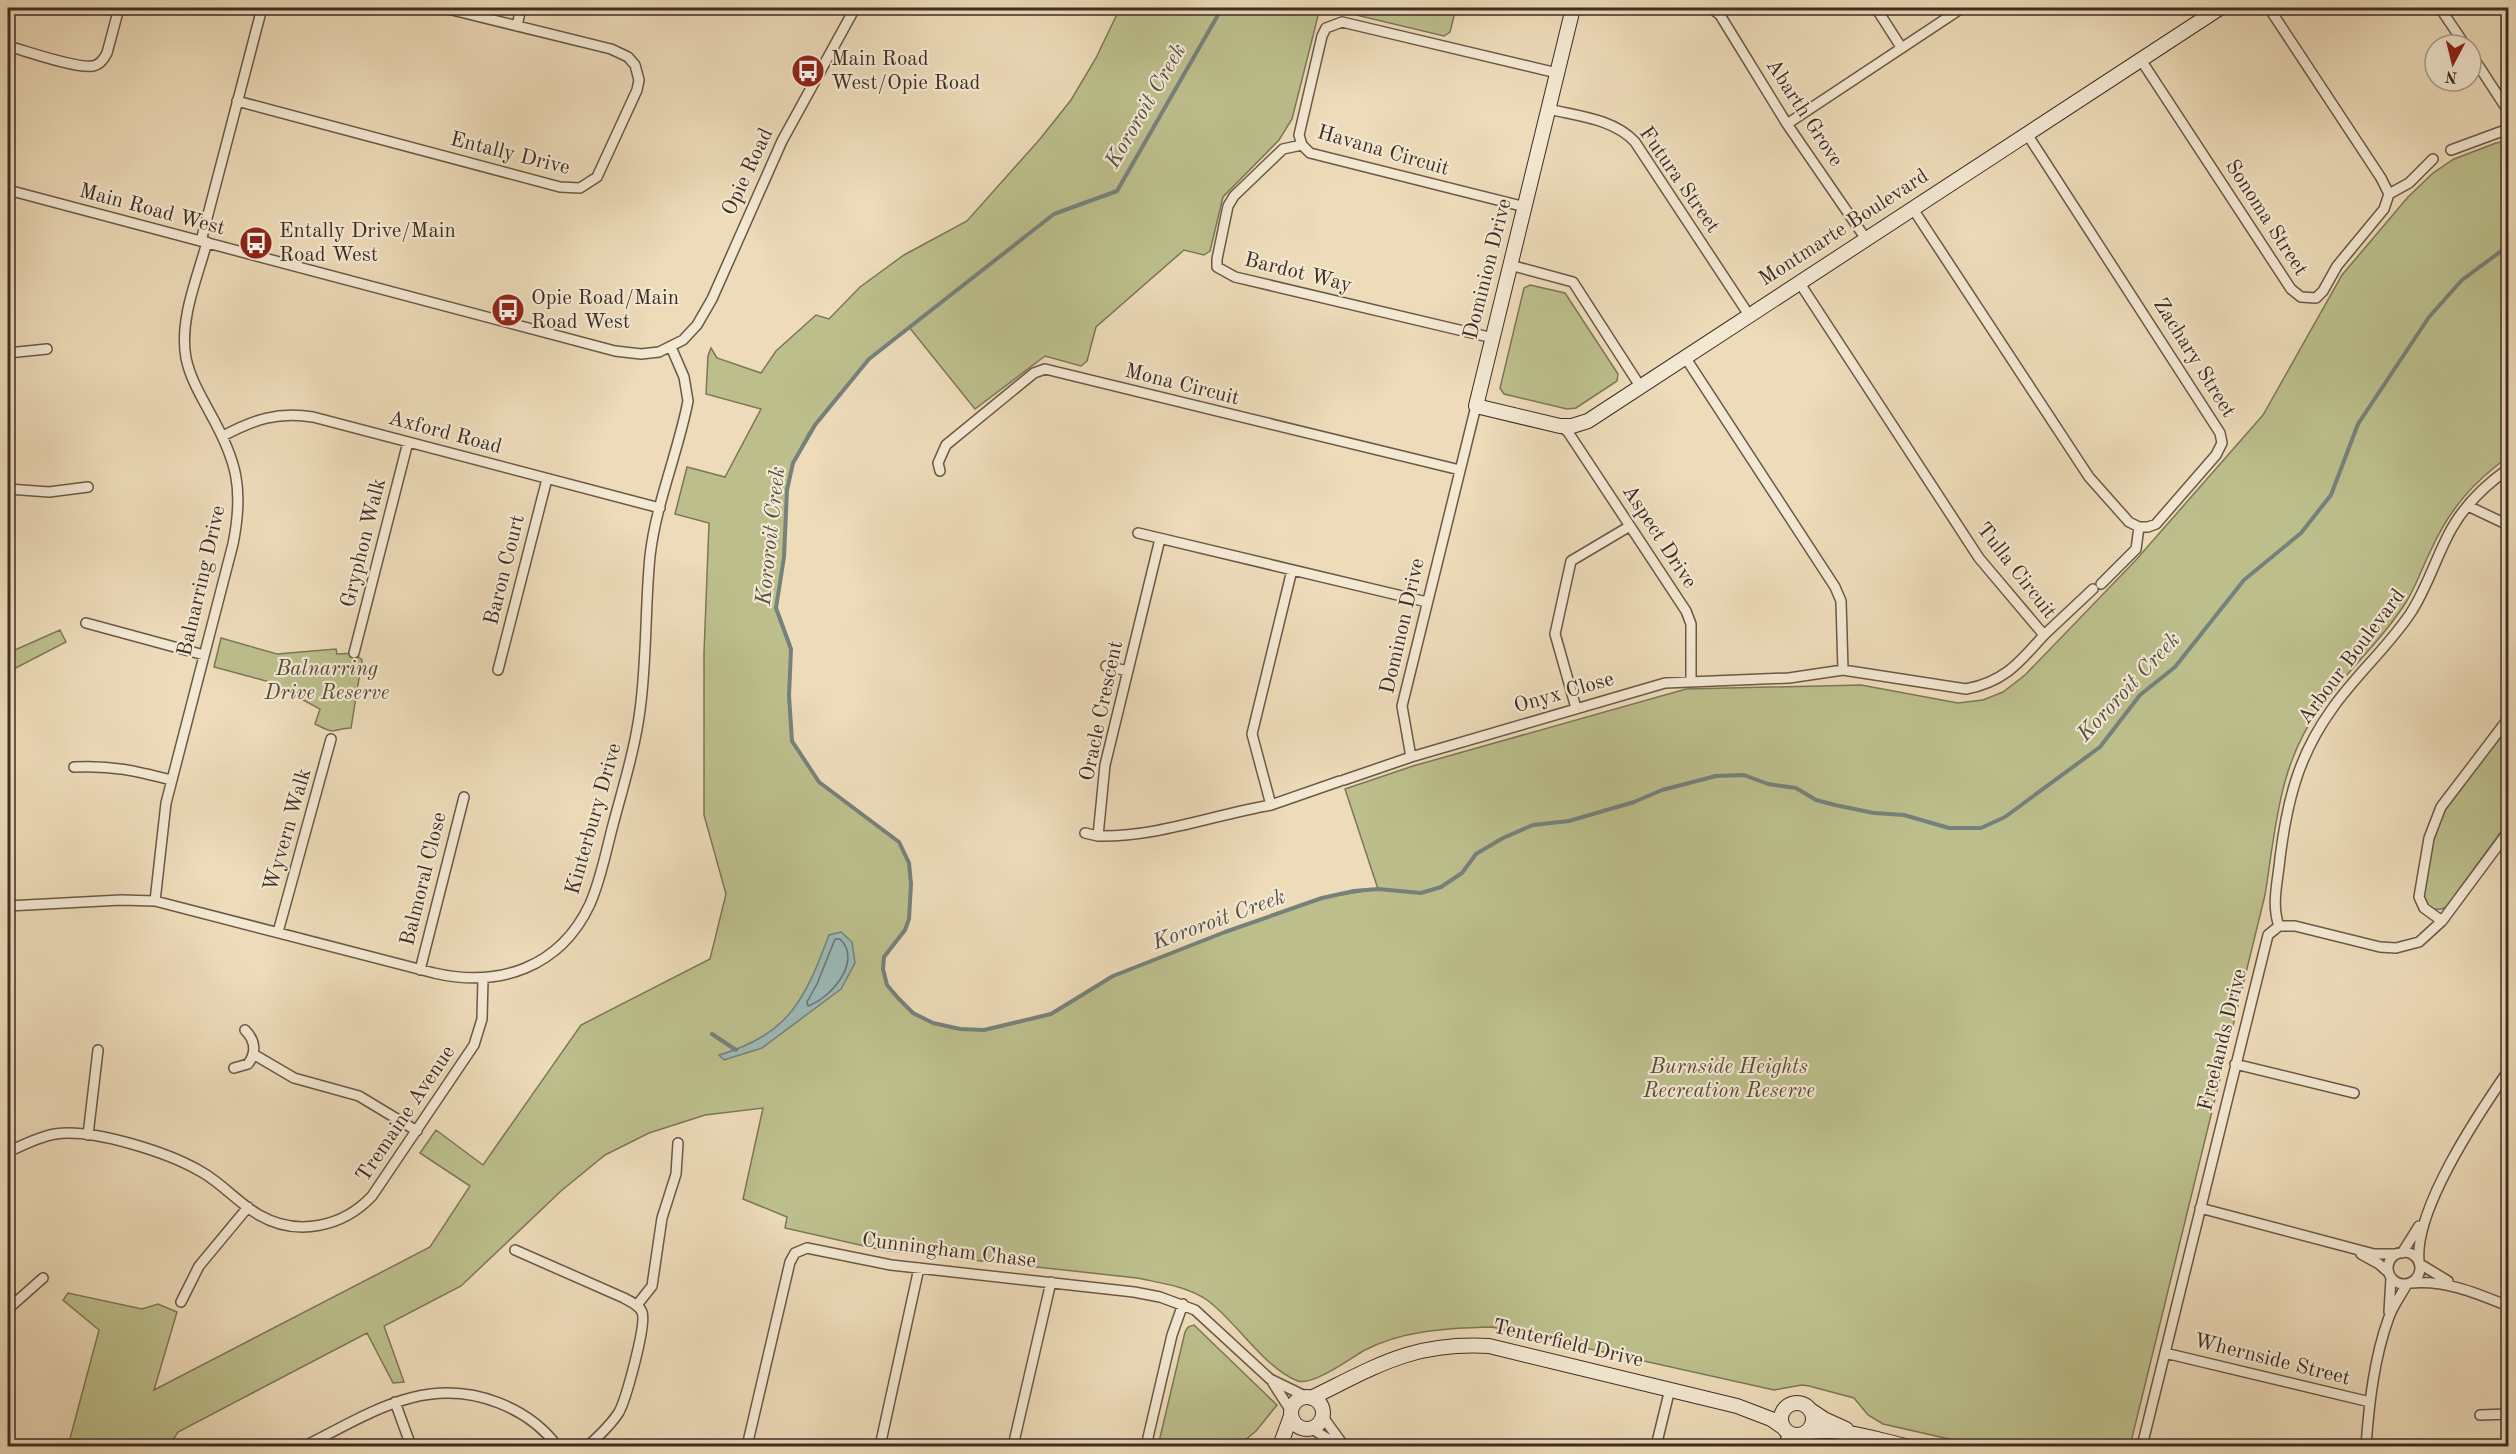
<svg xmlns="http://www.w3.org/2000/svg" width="2516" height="1454" viewBox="0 0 2516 1454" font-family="'Old Standard TT',serif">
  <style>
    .green { fill: #bcbf8c; stroke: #7d7658; stroke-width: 1.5 }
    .water { fill: #9bb9b7; stroke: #76817c; stroke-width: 1.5 }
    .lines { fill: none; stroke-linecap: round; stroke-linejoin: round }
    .shore { stroke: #6c736d; stroke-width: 1.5 }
    .stream { stroke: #76817c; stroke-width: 4 }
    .street-casing { stroke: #6a5848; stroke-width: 12 }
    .secondary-casing { stroke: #3e2d23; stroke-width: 16 }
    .street { stroke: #f3e8d2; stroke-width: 9 }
    .secondary { stroke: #f3e8d2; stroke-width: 14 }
    .labels { text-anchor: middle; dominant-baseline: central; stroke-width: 4.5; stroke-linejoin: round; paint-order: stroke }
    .poi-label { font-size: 21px; fill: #3e2d23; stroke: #f3e8d2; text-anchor: start }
    .street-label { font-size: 21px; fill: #3e2d23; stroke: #f3e8d2 }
    .park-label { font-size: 21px; font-style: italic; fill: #574a38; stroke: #f3e8d2 }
    .water-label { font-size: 22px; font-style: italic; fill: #555048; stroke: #f3e8d2 }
  </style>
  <rect width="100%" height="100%" fill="#eddbb9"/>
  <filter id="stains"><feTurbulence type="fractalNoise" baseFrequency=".00333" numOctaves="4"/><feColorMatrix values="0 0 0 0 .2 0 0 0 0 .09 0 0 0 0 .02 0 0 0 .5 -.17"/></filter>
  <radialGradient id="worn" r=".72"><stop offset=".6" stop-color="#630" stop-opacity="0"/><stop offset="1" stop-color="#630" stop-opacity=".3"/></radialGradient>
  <path class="green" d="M1120 8H1320L1292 119 1279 140 1223 197 1210 251 1204 255 1184 250 1096 327 1087 361 1081 366 1045 356 975 409 909 327 869 359 825 411 808 434 793 463 787 490 784 557 776 608 791 649 789 696 792 741 819 782 899 842 909 863 911 884 909 919 905 930 884 957 883 969 887 985 913 1013 933 1023 960 1029 984 1030 1051 1014 1113 976 1225 932 1322 898 1378 889 1345 789 1413 766 1686 689 1861 685 1958 703 1983 700 2003 692 2025 675 2135 561 2263 415 2342 275 2408 197 2433 173 2454 159 2496 143 2508 141V457C2473 482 2449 510 2431 550 2423 566 2417 583 2408 599 2384 638 2349 669 2322 705 2278 763 2276 828 2265 895L2130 1446H1980L1883 1424 1868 1415 1854 1398 1809 1386 1802 1385 1774 1390 1492 1327C1449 1328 1402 1330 1363 1351 1350 1359 1312 1386 1298 1381 1266 1370 1235 1320 1207 1300 1187 1286 1160 1283 1137 1278L882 1250 785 1228 787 1217 743 1199 763 1108 705 1115 649 1133 605 1155 561 1191 461 1286 384 1326 404 1382 393 1383 367 1333 178 1432 169 1446H68L99 1330 63 1300 68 1293 142 1309 158 1304 177 1312 154 1390 430 1247 470 1186 420 1153 436 1130 483 1165 581 1025 710 959 726 894 704 815V653L709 523 675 514 687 467 725 477 761 409 706 394 708 356 711 348 717 358 761 373 776 351 816 315 829 319 860 287 904 255 967 221 1040 139 1071 100 1096 58Z
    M1327 8H1456L1450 32 1444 36Z
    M1530 285 1565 293 1618 374 1617 381 1576 408 1567 409 1504 394 1500 388 1524 288Z
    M60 630 66 642 8 672V653Z
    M221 638 277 654 336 649 337 654C347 653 354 652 362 660L351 728C328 729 339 736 315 724L320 709 270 682 214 667Z
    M2508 726V822L2447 906C2439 913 2426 908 2424 898 2426 873 2429 843 2440 820 2456 786 2485 756 2508 726Z
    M1194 1325 1277 1405 1256 1431 1238 1446H1158L1185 1332 1188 1327Z"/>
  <path class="water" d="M841 932 852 942 855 963 841 989 762 1048 724 1060 719 1055C789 1035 805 999 829 935Z"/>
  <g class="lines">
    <path class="shore" d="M835 939H840C863 961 831 998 808 1006L807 1002 817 984Z"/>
    <path class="stream" d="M1222 8 1117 191 1054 214 869 359 815 425 793 463 787 490 784 557 776 608 791 649 789 696 792 741 819 782 899 842 909 863 911 884 909 919 905 930 884 957 883 969 887 985 898 998 913 1013 933 1023 960 1029 984 1030 1051 1014 1113 976 1225 932 1322 898 1354 891 1378 889 1421 893 1441 887 1462 873 1476 854 1503 838 1533 825 1569 821 1634 802 1662 790 1716 776 1744 775 1768 784 1796 788 1816 800 1835 805 1874 813 1904 815 1949 828H1981L2005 817 2100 747 2140 695 2175 667 2244 580 2301 533 2331 495 2358 424 2429 317 2462 280 2508 246
      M712 1034 736 1050"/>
    <g class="street-casing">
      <path id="street" d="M1711 8 1720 15 1787 124 1866 239
        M1876 8 1901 47
        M2440 8 2465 45
        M517 26 521 8
        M8 46C26 51 77 69 93 66 100 65 104 59 107 53L119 8
        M2471 54 2508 111
        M2141 60 2291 289 2301 297 2316 298 2323 291 2337 266 2384 209 2389 194 2381 178 2269 8
        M237 101 560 187 580 188 597 177 637 90 639 80 635 65 628 57 611 49 444 8
        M1548 109C1578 116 1614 119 1635 142L1749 315
        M1787 124 1962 8
        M1302 145 1283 149 1234 196 1228 206 1217 259V267L1235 277 1493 338
        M2451 150 2508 129
        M8 190 615 351 641 354 659 352 683 340 697 325 712 299 782 141 855 8
        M2389 194 2409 183 2433 159
        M1525 207 1310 153 1302 145 1299 135 1322 36 1326 28 1342 22 1557 73
        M1913 209 2089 477 2129 522 2139 527H2148L2156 524 2216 455 2222 443 2220 433 2027 134
        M201 241 262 8
        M1510 265 1573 282 1640 386
        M8 353 47 349
        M1685 357 1835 587 1841 601 1843 670 1966 689C2004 682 2019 663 2044 635L1979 558 1799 282
        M1560 426 1568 432 1686 611 1691 624V681
        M223 436C253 420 278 411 313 417L660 508
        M940 471 938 463 946 445 1034 373 1045 369 1460 470
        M8 489 49 492 88 487
        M2468 506 2508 525
        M1138 533 1427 602
        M1160 539 1105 765 1098 836C1158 837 1213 815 1271 805L1252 734 1292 570
        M2101 584 2136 549 2139 527
        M86 623 204 655
        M2044 635 2093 589
        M354 653 408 442
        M1106 666 1128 671
        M498 670 547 479
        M1576 708 1555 634 1571 561 1630 526
        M1411 757 1402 706 1476 406
        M74 767C112 765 136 771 171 780
        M1344 780 1411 757 1665 683 1789 678 1843 670
        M1271 805 1340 781
        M1085 833 1098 836
        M155 901 166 803 233 544C244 489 237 461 210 413 201 396 190 378 186 358 179 320 197 279 207 242
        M8 906 121 900 155 901 434 973C499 988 560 968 590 904 601 879 606 851 613 825 623 787 635 749 640 710 647 659 645 607 650 556 656 503 678 453 688 401L684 377 671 347
        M2442 921 2424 908 2419 897 2429 838 2441 807 2508 719
        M2279 926C2271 904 2278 881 2280 858 2287 802 2298 756 2332 709 2355 676 2387 648 2410 614 2428 587 2436 556 2452 528 2465 505 2487 484 2508 469
        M278 932 331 739
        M420 970 464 797
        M253 1054 294 1078 359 1096 417 1131
        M2235 1064 2354 1093
        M234 1068 248 1064C257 1052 255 1040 245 1030
        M88 1135 98 1050
        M8 1152C23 1145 38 1137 55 1134 92 1128 167 1152 200 1171 222 1183 238 1203 259 1215 297 1237 343 1227 372 1196L474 1045 482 1019 483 979
        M2200 1208 2374 1254H2397
        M515 1250 624 1298C631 1302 639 1305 642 1312 647 1324 626 1399 619 1412 611 1425 599 1436 588 1446
        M2388 1268a16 16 0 1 1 32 0a16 16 0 1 1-32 0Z
        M2402 1253 2419 1226
        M2361 1254 2379 1264 2389 1273
        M2419 1261C2414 1209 2479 1113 2508 1071
        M2420 1264 2448 1281
        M2411 1283C2446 1280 2476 1293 2508 1306
        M181 1302 199 1266 248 1207
        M637 1305 652 1286 662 1218 676 1174 678 1143
        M8 1309 43 1278
        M2389 1312 2391 1278
        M2165 1353 2370 1402
        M1273 1383 1291 1411
        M395 1402 411 1446
        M2480 1415 2508 1414
        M1323 1417 1344 1446
        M1312 1429 1340 1446
        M1786 1430V1446
        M305 1446C369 1414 425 1374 499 1403 522 1412 543 1427 557 1446
        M747 1446 790 1262 795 1253 807 1248 891 1265 1134 1292 1160 1297 1195 1310 1270 1379 1307 1397
        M880 1446 919 1268
        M1013 1446 1051 1282
        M1146 1446 1172 1335 1183 1304
        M1656 1446 1670 1389
        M1796 1446 1799 1435
        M2142 1446 2268 935 2279 926H2295L2380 947 2396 948 2419 942 2442 921 2508 832
        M2366 1446C2369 1404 2374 1358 2389 1317 2393 1306 2401 1295 2407 1284"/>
    </g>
    <g class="secondary-casing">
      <path id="secondary" d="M1573 8 1476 406 1560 426H1572L1588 421 2220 8
        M1291 1413a16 16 0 1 1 32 0a16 16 0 1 1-32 0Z
        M1311 1398C1377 1366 1412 1342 1489 1346L1737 1406 1771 1419 1784 1428
        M1781 1419a16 16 0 1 1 32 0a16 16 0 1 1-32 0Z
        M1809 1409 1824 1419 1846 1429
        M1805 1433C1838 1426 1874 1439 1906 1446
        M1280 1446 1291 1416"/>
    </g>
    <use href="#street" class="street"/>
    <use href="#secondary" class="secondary"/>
  </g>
  <defs>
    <g id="bus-disc" transform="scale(1.725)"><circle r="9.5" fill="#8f2418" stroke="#f3e8d2"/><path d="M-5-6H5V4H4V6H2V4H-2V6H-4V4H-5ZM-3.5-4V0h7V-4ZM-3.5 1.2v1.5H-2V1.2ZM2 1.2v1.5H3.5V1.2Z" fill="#fff"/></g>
  </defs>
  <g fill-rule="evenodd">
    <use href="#bus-disc" x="808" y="71"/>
    <use href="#bus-disc" x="256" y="243"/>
    <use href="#bus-disc" x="508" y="310"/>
  </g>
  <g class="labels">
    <g class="poi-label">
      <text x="831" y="59">Main Road<tspan x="831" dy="24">West/Opie Road</tspan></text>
      <text x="279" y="231">Entally Drive/Main<tspan x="279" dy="24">Road West</tspan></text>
      <text x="531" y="298">Opie Road/Main<tspan x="531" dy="24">Road West</tspan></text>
    </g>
    <g class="street-label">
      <text transform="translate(1804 113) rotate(57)">Abarth Grove</text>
      <text transform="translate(1383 151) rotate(16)">Havana Circuit</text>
      <text transform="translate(510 154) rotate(14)">Entally Drive</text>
      <text transform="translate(748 172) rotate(-65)">Opie Road</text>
      <text transform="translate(1679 180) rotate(55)">Futura Street</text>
      <text transform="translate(152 210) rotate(15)">Main Road West</text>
      <text transform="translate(2266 218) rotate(57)">Sonoma Street</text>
      <text transform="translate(1844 228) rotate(-33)">Montmarte Boulevard</text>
      <text transform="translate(1488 269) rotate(-76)">Dominion Drive</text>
      <text transform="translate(1298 273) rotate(14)">Bardot Way</text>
      <text transform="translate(2194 358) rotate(58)">Zachary Street</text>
      <text transform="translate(1182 385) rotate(14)">Mona Circuit</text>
      <text transform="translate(445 433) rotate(15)">Axford Road</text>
      <text transform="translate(1659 537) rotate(57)">Aspect Drive</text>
      <text transform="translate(364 543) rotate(-76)">Gryphon Walk</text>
      <text transform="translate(505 570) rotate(-76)">Baron Court</text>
      <text transform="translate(2016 571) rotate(52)">Tulla Circuit</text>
      <text transform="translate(202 581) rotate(-77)">Balnarring Drive</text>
      <text transform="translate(1403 626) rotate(-77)">Dominon Drive</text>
      <text transform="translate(2352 657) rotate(-53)">Arbour Boulevard</text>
      <text transform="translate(1564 693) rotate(-16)">Onyx Close</text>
      <text transform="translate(1102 711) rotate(-78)">Oracle Crescent</text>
      <text transform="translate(594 819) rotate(-74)">Kinterbury Drive</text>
      <text transform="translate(288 830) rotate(-74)">Wyvern Walk</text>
      <text transform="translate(424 879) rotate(-76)">Balmoral Close</text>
      <text transform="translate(2223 1040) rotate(-76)">Freelands Drive</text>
      <text transform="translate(406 1114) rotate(-56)">Tremaine Avenue</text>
      <text transform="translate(949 1251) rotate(7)">Cunningham Chase</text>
      <text transform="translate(1568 1344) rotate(13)">Tenterfield Drive</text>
      <text transform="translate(2272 1360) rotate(14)">Whernside Street</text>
    </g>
    <g class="park-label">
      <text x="327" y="669">Balnarring<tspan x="327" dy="24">Drive Reserve</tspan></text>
      <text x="1729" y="1067">Burnside Heights<tspan x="1729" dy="24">Recreation Reserve</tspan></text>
    </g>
    <g class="water-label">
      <text transform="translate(1146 106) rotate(-60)">Kororoit Creek</text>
      <text transform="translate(771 536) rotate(-84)">Kororoit Creek</text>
      <text transform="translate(2129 687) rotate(-47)">Kororoit Creek</text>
      <text transform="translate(1219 920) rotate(-20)">Kororoit Creek</text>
    </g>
  </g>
  <rect width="2516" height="1454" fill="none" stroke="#eddbb9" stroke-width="30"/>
  <rect x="9" y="9" width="2498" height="1436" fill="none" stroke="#3e2d23" stroke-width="3"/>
  <rect x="15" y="15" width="2486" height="1424" fill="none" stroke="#3e2d23" stroke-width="1.5"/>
  <g transform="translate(2453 63) rotate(187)"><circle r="28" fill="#f3e8d2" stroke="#ab9d8c" stroke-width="1.5"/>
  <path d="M0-4.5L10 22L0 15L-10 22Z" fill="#8f2418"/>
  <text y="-9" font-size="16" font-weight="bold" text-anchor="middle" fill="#3e2d23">N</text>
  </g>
  <rect width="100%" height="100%" filter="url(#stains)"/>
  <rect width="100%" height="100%" fill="url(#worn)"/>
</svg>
